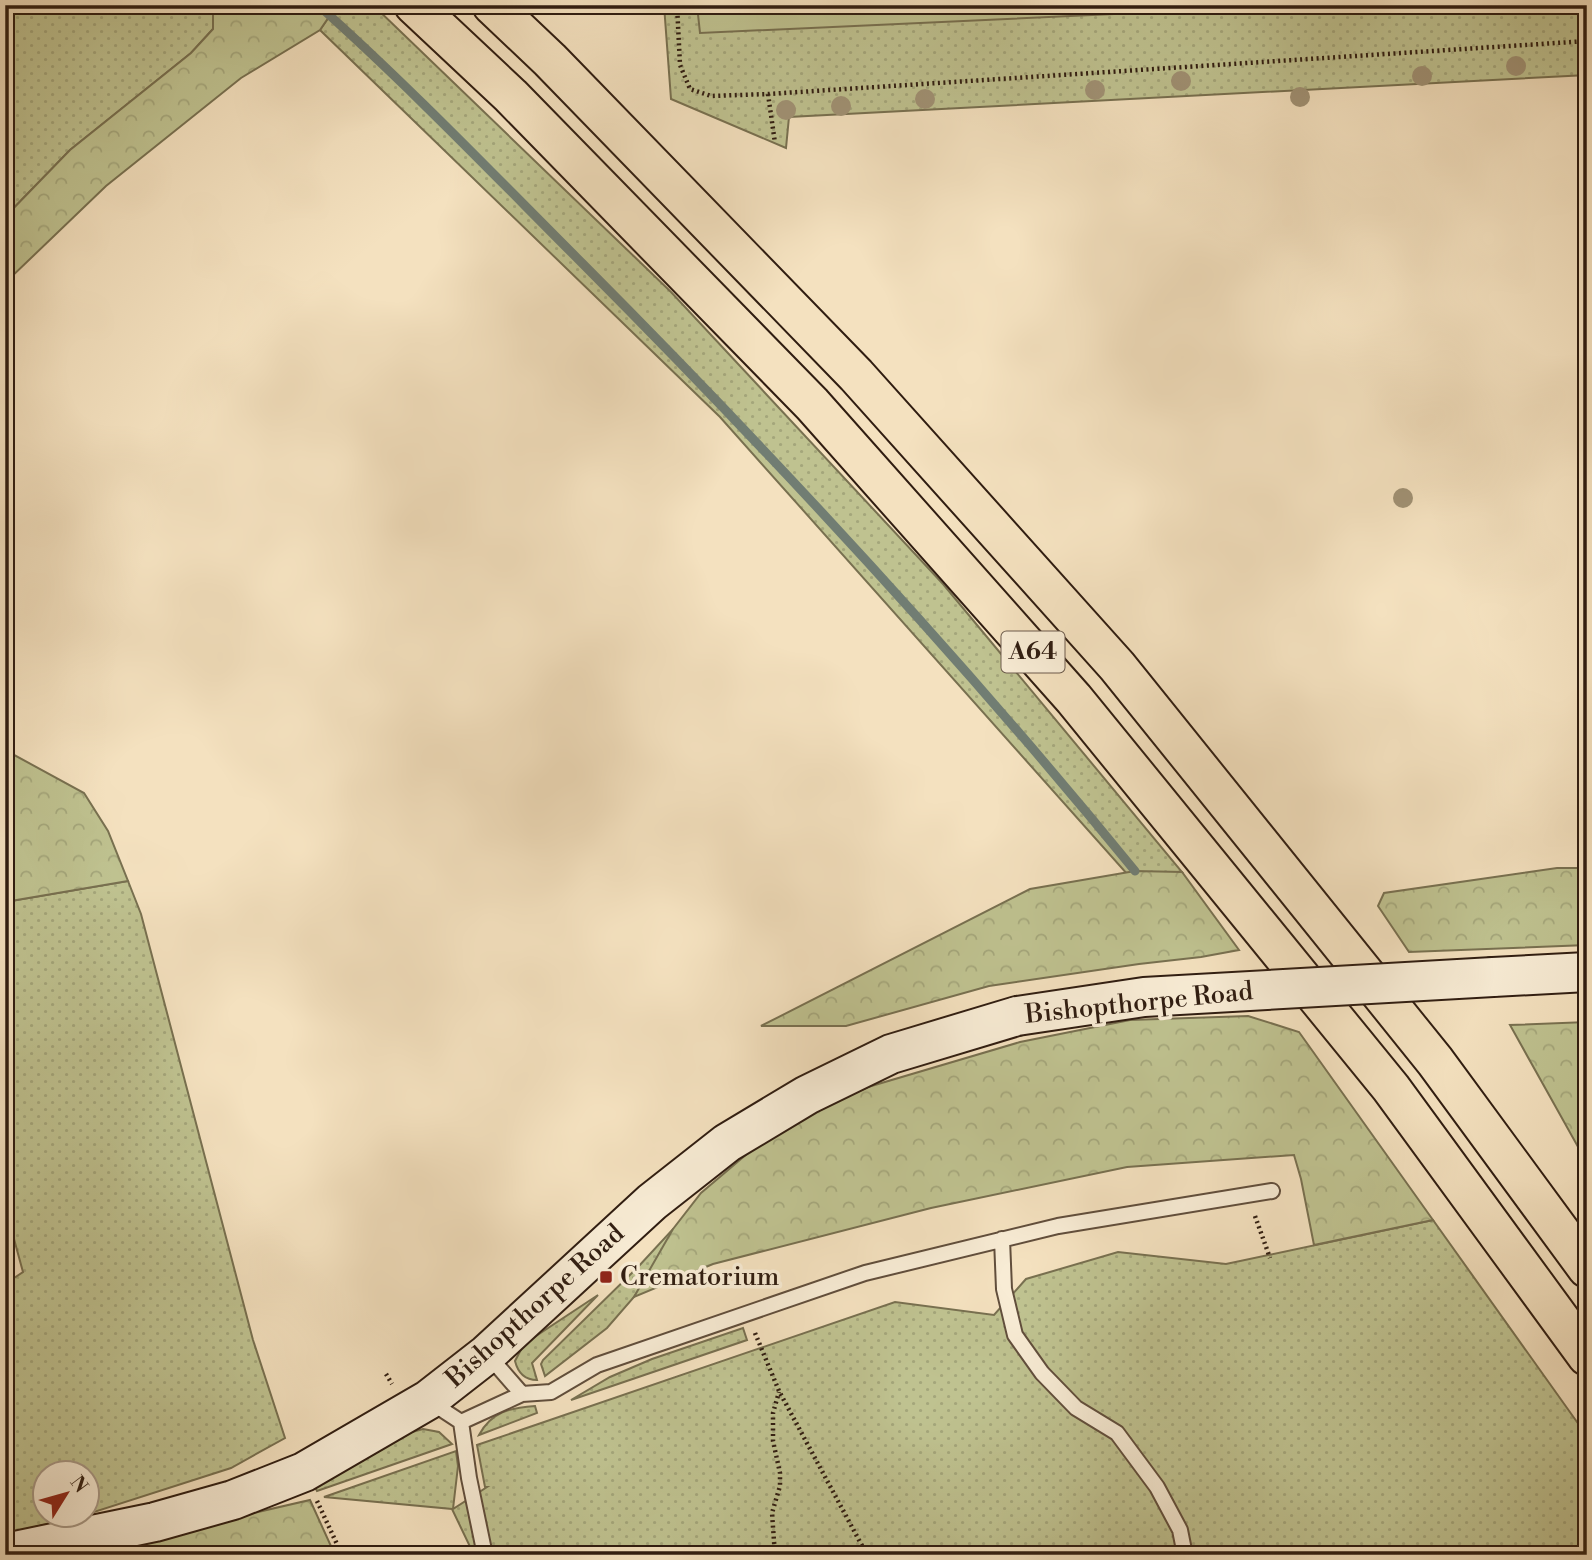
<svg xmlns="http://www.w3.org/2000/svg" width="1592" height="1560" viewBox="0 0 1592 1560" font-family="'Libre Bodoni',serif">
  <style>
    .grass { fill: url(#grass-dots); stroke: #787050; stroke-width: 2 }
    .forest { fill: url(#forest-crowns); stroke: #787050; stroke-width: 2 }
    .pitch { fill: #bfc290; stroke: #787050; stroke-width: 2 }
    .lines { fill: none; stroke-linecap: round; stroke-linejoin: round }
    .stream { stroke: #717d73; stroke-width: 9 }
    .lane-casing { stroke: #614e3c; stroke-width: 18 }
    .secondary-casing { stroke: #301d11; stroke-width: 42 }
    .highway-casing { stroke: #301d11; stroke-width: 42 }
    .path { stroke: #301d11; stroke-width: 4.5; stroke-dasharray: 2 3.5; stroke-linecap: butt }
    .lane { stroke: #f8ecd5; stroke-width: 14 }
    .secondary { stroke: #f8ecd5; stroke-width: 38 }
    .highway { stroke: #f4e1bf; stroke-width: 38 }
    .secondary-bridge-casing { stroke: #301d11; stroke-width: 42; stroke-linecap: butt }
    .secondary-bridge { stroke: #f8ecd5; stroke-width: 38 }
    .tree { fill: #a09174 }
    .poi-dot { fill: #8f2418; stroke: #f8ecd5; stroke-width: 2.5 }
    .labels { text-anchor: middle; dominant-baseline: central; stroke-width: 7; stroke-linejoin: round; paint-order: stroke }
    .shield { fill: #f8ecd5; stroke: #6c5b4c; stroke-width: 2 }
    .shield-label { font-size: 24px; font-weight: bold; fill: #301d11 }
    .street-label { font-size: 26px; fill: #301d11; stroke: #f8ecd5 }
    .poi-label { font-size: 26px; fill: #301d11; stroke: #f8ecd5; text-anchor: start }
  </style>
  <defs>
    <pattern id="grass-dots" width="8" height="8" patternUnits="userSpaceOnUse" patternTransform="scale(1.75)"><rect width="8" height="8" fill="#bfc290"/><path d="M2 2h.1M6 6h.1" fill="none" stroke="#a4a67b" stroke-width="1.8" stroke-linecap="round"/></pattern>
    <pattern id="forest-crowns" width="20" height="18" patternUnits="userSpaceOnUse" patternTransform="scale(1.75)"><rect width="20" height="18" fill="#bfc290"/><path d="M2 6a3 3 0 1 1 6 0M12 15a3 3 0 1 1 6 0" fill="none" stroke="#a4a67b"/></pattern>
  </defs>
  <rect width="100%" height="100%" fill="#f4e1bf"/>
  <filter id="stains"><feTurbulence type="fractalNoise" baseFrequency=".00286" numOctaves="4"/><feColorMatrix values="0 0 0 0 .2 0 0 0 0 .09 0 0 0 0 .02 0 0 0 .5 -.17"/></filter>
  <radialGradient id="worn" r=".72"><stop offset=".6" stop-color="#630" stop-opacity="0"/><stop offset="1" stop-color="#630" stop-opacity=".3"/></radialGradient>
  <path class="grass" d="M5 5H213L215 8 213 29 191 53 70 150 5 217Z
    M337 5H373L671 292 943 584 1182 872 1128 875 720 417 320 30Z
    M664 5H1587V75L789 117 786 148 671 99Z
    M128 881 141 914 253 1340 285 1438 231 1468 88 1514V1472H46V1514L85 1515 5 1534V1284L23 1272 5 1206V902Z
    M1433 1220 1587 1436V1555H474L452 1509 324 1497 456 1451 458 1466 453 1509 487 1487H485L477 1445 895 1302 994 1315 1026 1279 1118 1252 1226 1264Z
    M680 1226 634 1297 607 1328 545 1376 541 1364 543 1360 638 1267 673 1229Z
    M598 1295 532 1363 537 1380C525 1380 518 1373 515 1361L524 1344Z
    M743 1328 747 1340 571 1400 610 1377 652 1359Z
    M535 1406 537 1413 479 1435C492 1411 510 1408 535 1406Z
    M423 1429 439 1432 452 1444 317 1491 314 1485 349 1468 412 1432Z"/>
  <path class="forest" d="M213 5H337L320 30 241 78 106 186 5 283V217L70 150 191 53 213 29Z
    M5 750 84 793 108 831 128 881 5 902Z
    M1557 868H1587V945L1409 952 1378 906 1384 893Z
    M1135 871 1182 872 1239 950 1201 957 1139 964 989 986 846 1026H761L1030 889Z
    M1248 1016 1299 1032 1433 1220 1314 1245 1301 1179 1294 1155 1127 1167 931 1208 713 1264 634 1297 673 1229 701 1193 781 1125 868 1087 1020 1042 1130 1020Z
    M1587 1022V1163L1510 1025Z
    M310 1500 335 1555H71Z"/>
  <path class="pitch" d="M697 5H1313L700 33Z"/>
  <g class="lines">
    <path class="stream" d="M318 5C410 87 496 177 583 264 776 458 962 659 1135 871"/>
    <g class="lane-casing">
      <path id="lane" d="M1002 1239 1004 1289 1015 1335 1042 1373 1076 1408 1117 1433 1157 1487 1180 1530 1185 1555
        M488 1355 522 1394
        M429 1401 461 1422 469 1478 485 1555
        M461 1422 522 1394 551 1392 597 1365 865 1273 1058 1226 1272 1191"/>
    </g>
    <g class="secondary-casing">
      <path id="secondary" d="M1493 977 1587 972
        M5 1553 155 1522 233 1500 304 1472 428 1400 487 1354 652 1202 727 1143 807 1095 891 1054 1017 1016"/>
    </g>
    <g class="highway-casing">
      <path id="highway" d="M414 5 511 96 812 404 1074 699 1391 1088 1587 1356
        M492 5 550 60 856 375 1117 666 1435 1061 1587 1268"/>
    </g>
    <path class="path" d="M677 5 680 65 690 89 711 96 768 94 1587 41
      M768 94 775 143
      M1255 1216 1270 1258
      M755 1333 779 1391 867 1555
      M386 1374 392 1384
      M317 1501 342 1555
      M775 1555 772 1513 780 1486V1473L773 1441V1413L779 1392"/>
    <use href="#lane" class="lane"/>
    <use href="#secondary" class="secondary"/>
    <use href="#highway" class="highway"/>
    <g class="secondary-bridge-casing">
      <path id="secondary-bridge" d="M1017 1016 1144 997 1493 977"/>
    </g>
    <use href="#secondary-bridge" class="secondary-bridge"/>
  </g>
  <g class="tree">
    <circle cx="1516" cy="66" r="10"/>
    <circle cx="1422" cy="76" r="10"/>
    <circle cx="1181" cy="81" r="10"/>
    <circle cx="1095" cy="90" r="10"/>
    <circle cx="1300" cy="97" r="10"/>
    <circle cx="925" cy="99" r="10"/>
    <circle cx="841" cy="106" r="10"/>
    <circle cx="786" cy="110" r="10"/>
    <circle cx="1403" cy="498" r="10"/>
  </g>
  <rect class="poi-dot" x="599" y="1270" width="14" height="14" rx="3.5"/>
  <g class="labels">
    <rect class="shield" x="1001.5" y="631.5" width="63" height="41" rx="5"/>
    <g class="shield-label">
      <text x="1033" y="652">A64</text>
    </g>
    <g class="street-label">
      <text transform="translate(1139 1003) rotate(-6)">Bishopthorpe Road</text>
      <text transform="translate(535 1306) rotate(-42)">Bishopthorpe Road</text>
    </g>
    <g class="poi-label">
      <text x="620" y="1277">Crematorium</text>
    </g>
  </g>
  <rect width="1592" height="1560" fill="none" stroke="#f4e1bf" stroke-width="28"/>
  <rect x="7" y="7" width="1578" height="1546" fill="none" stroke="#301d11" stroke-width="3.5"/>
  <rect x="14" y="14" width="1564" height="1532" fill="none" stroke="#301d11" stroke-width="2"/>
  <g transform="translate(66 1494) rotate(53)"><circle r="33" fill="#f8ecd5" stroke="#a89987" stroke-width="2"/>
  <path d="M0-5L12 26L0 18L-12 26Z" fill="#8f2418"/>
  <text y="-10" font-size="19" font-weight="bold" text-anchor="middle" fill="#301d11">N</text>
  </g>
  <rect width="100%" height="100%" filter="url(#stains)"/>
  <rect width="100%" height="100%" fill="url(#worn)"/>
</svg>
